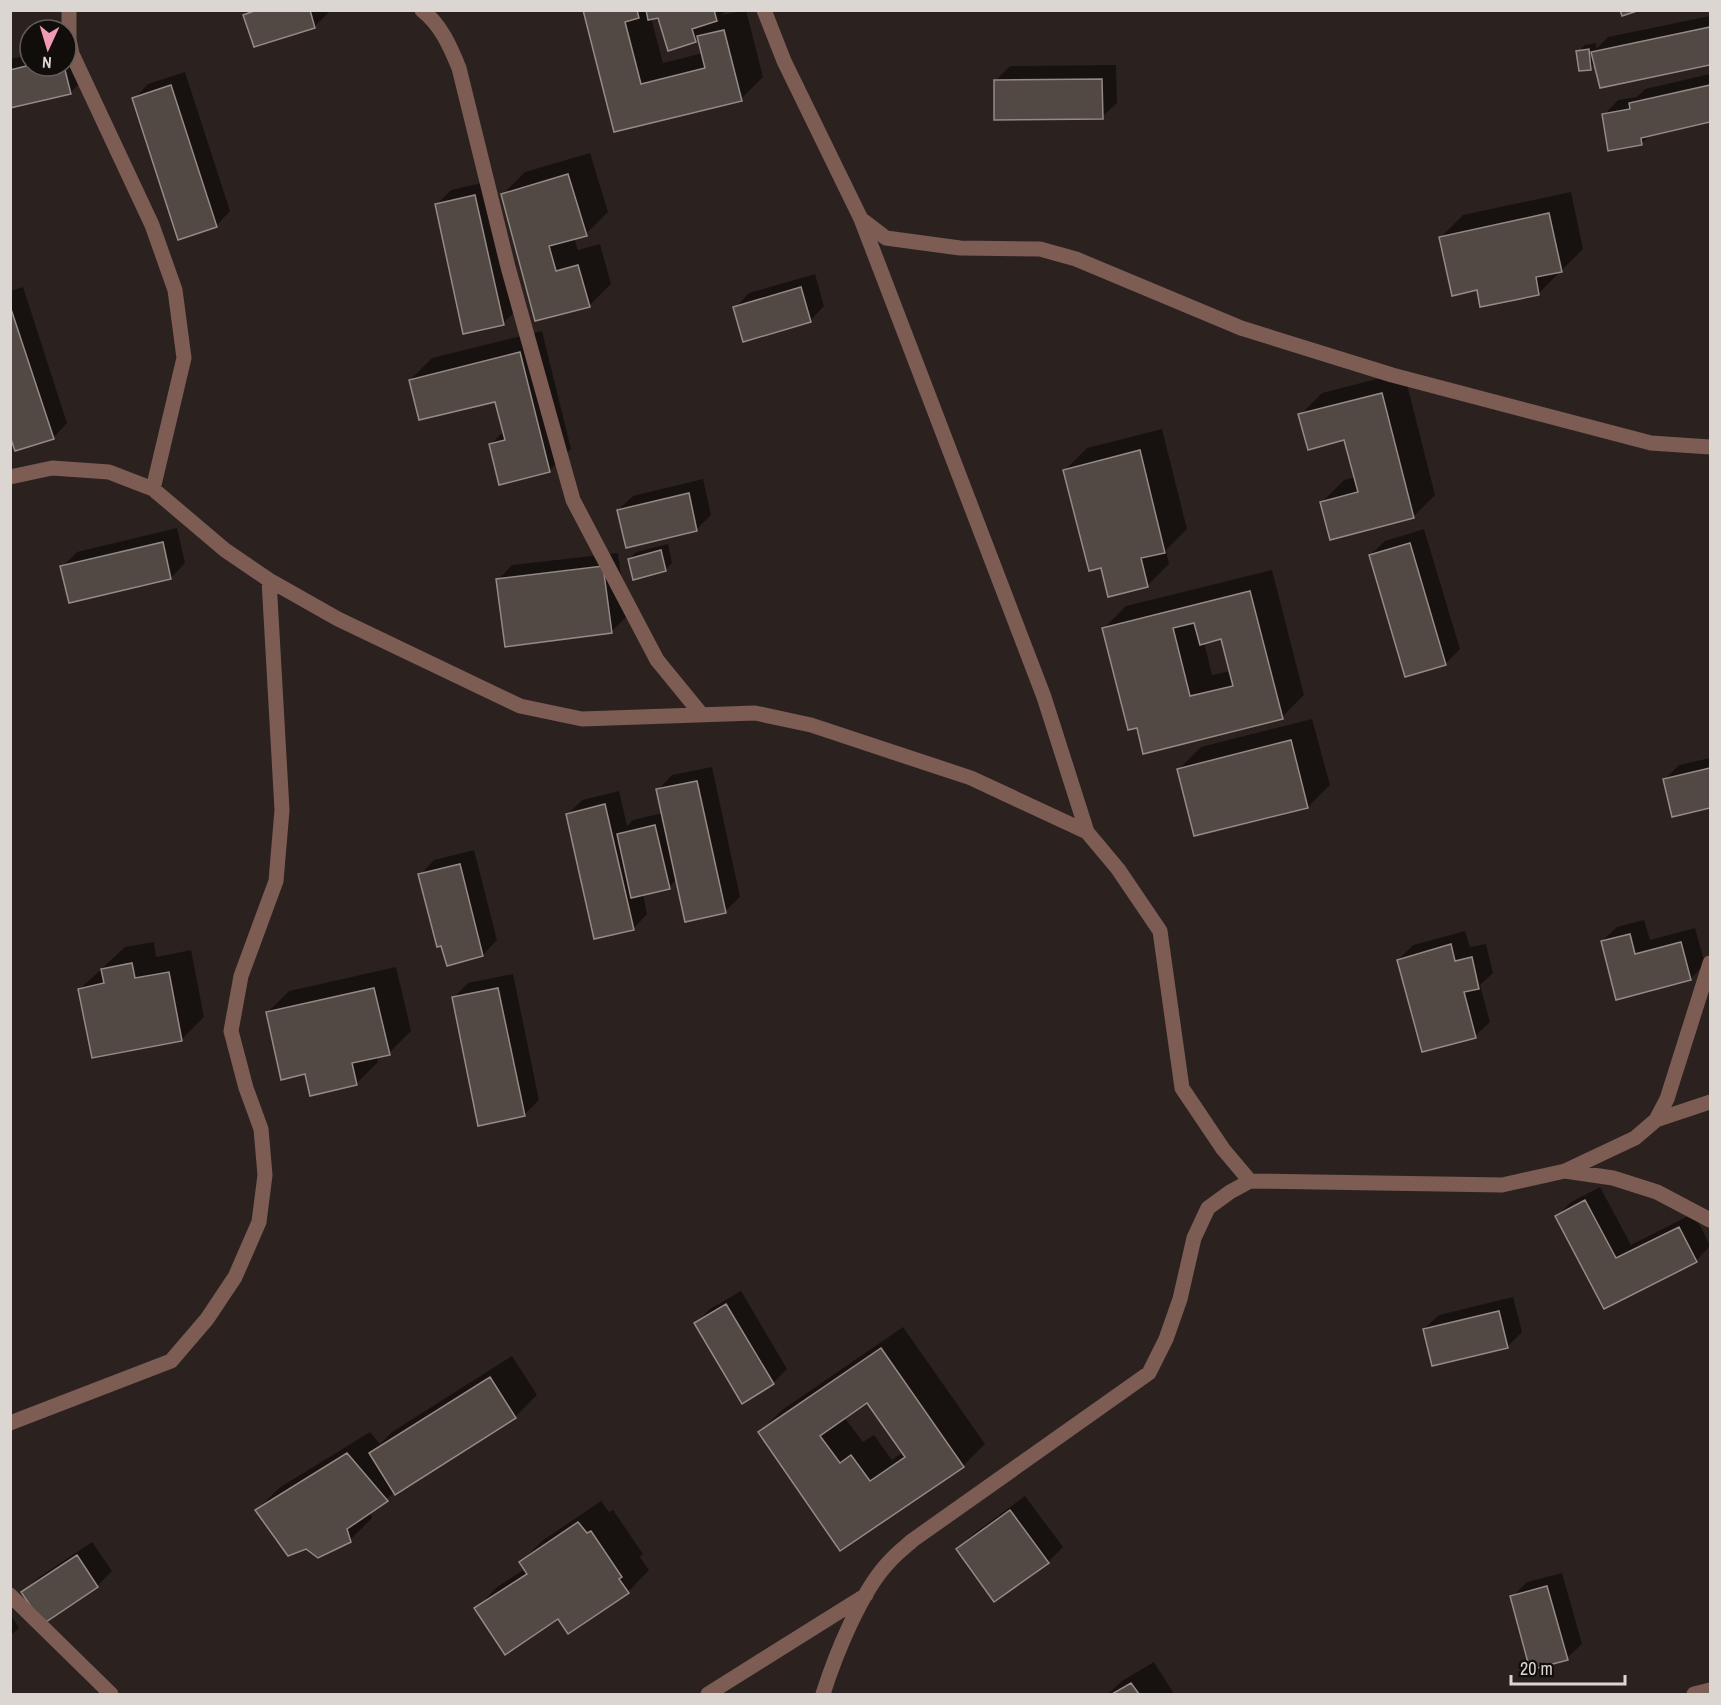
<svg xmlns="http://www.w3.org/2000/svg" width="1721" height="1705" viewBox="0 0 1721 1705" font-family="'Archivo Narrow',sans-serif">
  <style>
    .shadow { fill: #0007; fill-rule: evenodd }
    .building { fill: #524844; stroke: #958a85; stroke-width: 1.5; fill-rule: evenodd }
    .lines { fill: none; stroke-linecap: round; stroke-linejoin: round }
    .minor { stroke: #7d5c53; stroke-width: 15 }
  </style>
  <rect width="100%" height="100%" fill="#2b221f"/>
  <path class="shadow" d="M250 10H328L329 12 314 27 245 15Z
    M585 10H726L722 15 746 10 763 77 741 99 615 130ZM659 16 695 41 699 37 703 53 663 63 651 18Z
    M1710 16V63L1601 86 1596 63 1590 68 1578 52 1585 45 1596 43V49L1608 37Z
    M66 47 85 78 70 93 10 106V59L30 55V66H66Z
    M1116 65 1117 103 1102 117 995 81 1010 66Z
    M185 72 230 211 216 226 134 99 148 84Z
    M1710 74V121L1651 134 1641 144 1604 115 1618 100 1637 97 1645 89Z
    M590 153 608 212 586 234 574 238 578 250 600 244 611 284 589 306 536 319 503 194 525 172Z
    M490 181 518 309 503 323 436 205 451 190Z
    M1571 192 1583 249 1539 293 1478 289 1441 237 1463 215Z
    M815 274 824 306 810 321 735 308 749 293Z
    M23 287 67 423 53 438 10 431V291Z
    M542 331 571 449 549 471 490 445 504 431 496 400 410 380 432 358Z
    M1404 372 1435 495 1413 517 1322 502 1344 480 1356 477 1345 438 1300 415 1322 393Z
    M1162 429 1187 529 1166 550 1169 564 1147 586 1102 566 1065 470 1087 448Z
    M703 479 711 515 696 530 618 510 633 496Z
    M177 528 185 563 171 578 62 567 77 552Z
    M1424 529 1460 649 1445 664 1370 555 1385 541Z
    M668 544 672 563 665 570 629 559 636 552Z
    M618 553 626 617 611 632 498 580 512 565Z
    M1272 570 1304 695 1282 717 1138 726 1104 628 1126 606ZM1222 637 1231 671 1212 675 1204 642Z
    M1312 719 1330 785 1308 807 1179 769 1201 747Z
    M1710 758V806L1673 815 1665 779 1679 765Z
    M712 767 740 897 725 911 677 879 669 887 643 894 647 914 633 929 568 814 582 800 619 791 627 826 633 820 663 813 658 790 672 775Z
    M474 850 497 940 483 955 442 944 420 875 434 860Z
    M1644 920 1650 940 1695 928 1705 964 1690 979 1602 941 1617 927Z
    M1465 931 1470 947 1486 944 1493 973 1480 985 1490 1022 1475 1036 1398 960 1413 945Z
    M154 942 156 957 191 950 204 1017 182 1039 80 989 125 947Z
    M396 967 411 1031 389 1053 377 1056 378 1062 356 1084 306 1072 267 1013 289 991Z
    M513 974 539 1100 524 1115 453 998 468 983Z
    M1600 1187 1631 1245 1694 1213 1710 1246 1696 1261 1605 1307 1557 1216 1571 1202Z
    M741 1291 787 1369 773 1383 696 1323 710 1309Z
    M1513 1297 1522 1332 1507 1347 1424 1329 1439 1315Z
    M903 1327 985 1444 963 1466 841 1549 760 1432 782 1410ZM867 1401 903 1452 892 1460 874 1435 863 1442 844 1417Z
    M512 1356 537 1395 515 1417 395 1492 370 1511 372 1518 350 1540 257 1510 279 1488 370 1432 380 1444 392 1432Z
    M1025 1496 1063 1547 1048 1562 995 1600 958 1549 972 1535Z
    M601 1501 609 1512 613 1510 643 1554 640 1557 649 1570 628 1592 559 1617 476 1609 497 1587 525 1569 521 1562 542 1541Z
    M92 1542 112 1571 97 1586 43 1622 23 1592 38 1578Z
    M1562 1573 1582 1644 1567 1658 1512 1597 1527 1582Z
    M10 1614 19 1628 10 1636Z
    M1154 1662 1174 1694H1108L1122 1681Z"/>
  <path class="building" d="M257 10H310L315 28 254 47 243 15Z
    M583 10H637L639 18 625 22 641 84 705 68 697 36 724 30 742 101 614 132Z
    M646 10H714L717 21 692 29 696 42 668 51 658 18 648 20Z
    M1620 10H1640L1622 16Z
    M1710 27V65L1600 88 1591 52Z
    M1589 49 1591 70 1579 71 1576 51Z
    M30 65 64 66 71 94 10 108V70Z
    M1102 79 1103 119 994 120V80Z
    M171 85 217 227 178 240 132 98Z
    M1710 85V122L1641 138 1642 145 1608 151 1602 114 1630 109 1629 103Z
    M568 174 587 236 549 246 556 271 578 265 590 307 535 321 501 194Z
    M475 195 504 325 463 334 435 204Z
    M1549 213 1562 272 1536 277 1539 295 1480 307 1477 290 1452 296 1439 237Z
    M801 287 811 322 743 342 733 307Z
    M10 306 54 439 15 451 10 436Z
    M520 352 550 472 499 485 489 444 505 440 495 402 419 420 409 380Z
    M1382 393 1414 518 1330 540 1320 502 1358 492 1344 440 1308 450 1298 414Z
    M1140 450 1165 553 1141 558 1148 587 1108 597 1101 568 1089 571 1063 470Z
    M689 493 697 531 626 548 617 510Z
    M163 542 171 579 69 603 60 566Z
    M1410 543 1446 665 1405 677 1369 555Z
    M661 550 666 571 633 580 628 559Z
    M603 566 612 633 505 647 496 579Z
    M1250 591 1283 719 1143 754 1137 728 1128 730 1102 628ZM1194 623 1200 645 1221 639 1233 686 1190 696 1173 628Z
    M1291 740 1308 808 1194 836 1177 769Z
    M1710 768V808L1672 817 1663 779Z
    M697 781 726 913 685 922 656 789Z
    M605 804 634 930 594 939 566 814Z
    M655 825 670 889 631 898 617 834Z
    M460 864 483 956 447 966 441 946 437 947 418 874Z
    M1630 934 1635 954 1681 942 1691 980 1616 1000 1601 941Z
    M1451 944 1455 961 1472 957 1479 989 1464 992 1476 1038 1422 1052 1397 960Z
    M132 963 135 978 169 972 182 1041 92 1058 78 989 104 983 101 969Z
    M374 988 390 1055 352 1063 357 1085 310 1096 305 1074 281 1080 266 1012Z
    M498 988 525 1116 478 1126 452 997Z
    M1585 1200 1616 1258 1679 1227 1697 1262 1604 1309 1555 1216Z
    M726 1304 774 1384 742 1404 694 1323Z
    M1499 1311 1508 1348 1432 1366 1423 1329Z
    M881 1348 964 1467 840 1551 758 1432ZM867 1403 905 1457 870 1481 851 1455 840 1463 820 1436Z
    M490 1377 516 1418 395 1495 369 1453Z
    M347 1453 388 1501 347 1529 351 1542 318 1558 306 1549 288 1556 255 1510Z
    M1010 1510 1049 1563 994 1602 956 1549Z
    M578 1522 587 1533 591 1531 622 1577 619 1579 629 1593 568 1634 558 1619 505 1655 474 1608 527 1574 519 1562Z
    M77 1555 98 1587 43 1624 21 1592Z
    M1547 1586 1568 1660 1530 1670 1510 1596Z
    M1131 1683 1139 1694H1112Z"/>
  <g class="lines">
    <path class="minor" d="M69 10V39L72 54 152 225 175 290 184 358 153 489
      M422 10C441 25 450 46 459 68L508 267 573 500 657 660 702 715
      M764 10 784 61 861 219 1044 697 1087 832
      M861 219 886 238 960 248 1040 249 1076 259 1241 328 1392 375 1651 443 1710 447
      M10 477 52 468 109 472 153 489 225 550 269 580 338 619 520 706 582 719 755 713 811 725 971 778 1087 832 1118 869 1160 931 1182 1088 1223 1149 1250 1181
      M1656 1120 1710 1102
      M1565 1171 1613 1178 1657 1192 1710 1220
      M10 1423 171 1361 207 1319 235 1277 259 1222 265 1175 261 1129 246 1088 231 1031 241 976 276 881 282 810 269 580
      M10 1595 111 1694
      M708 1694 866 1595
      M823 1694C835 1656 861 1591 889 1562 896 1554 905 1547 913 1540L1149 1373 1166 1339 1180 1299 1194 1238 1208 1208 1230 1192 1250 1181 1502 1185 1565 1171 1635 1138 1656 1120 1667 1099 1710 963
      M1694 1694 1710 1690"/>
  </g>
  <rect width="1721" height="1705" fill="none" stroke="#dcd6d3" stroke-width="24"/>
  <g transform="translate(48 48) rotate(184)"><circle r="28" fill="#110d0b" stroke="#625d5b" stroke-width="1.5"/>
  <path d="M0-4.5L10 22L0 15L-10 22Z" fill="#f09ab6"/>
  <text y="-9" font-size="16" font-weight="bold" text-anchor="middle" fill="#dcd6d3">N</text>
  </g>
  <path d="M1511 1675v9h114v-9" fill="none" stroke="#dcd6d3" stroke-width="3"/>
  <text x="1520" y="1675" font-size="18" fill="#dcd6d3" stroke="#110d0b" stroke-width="4.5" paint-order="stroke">20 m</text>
</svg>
